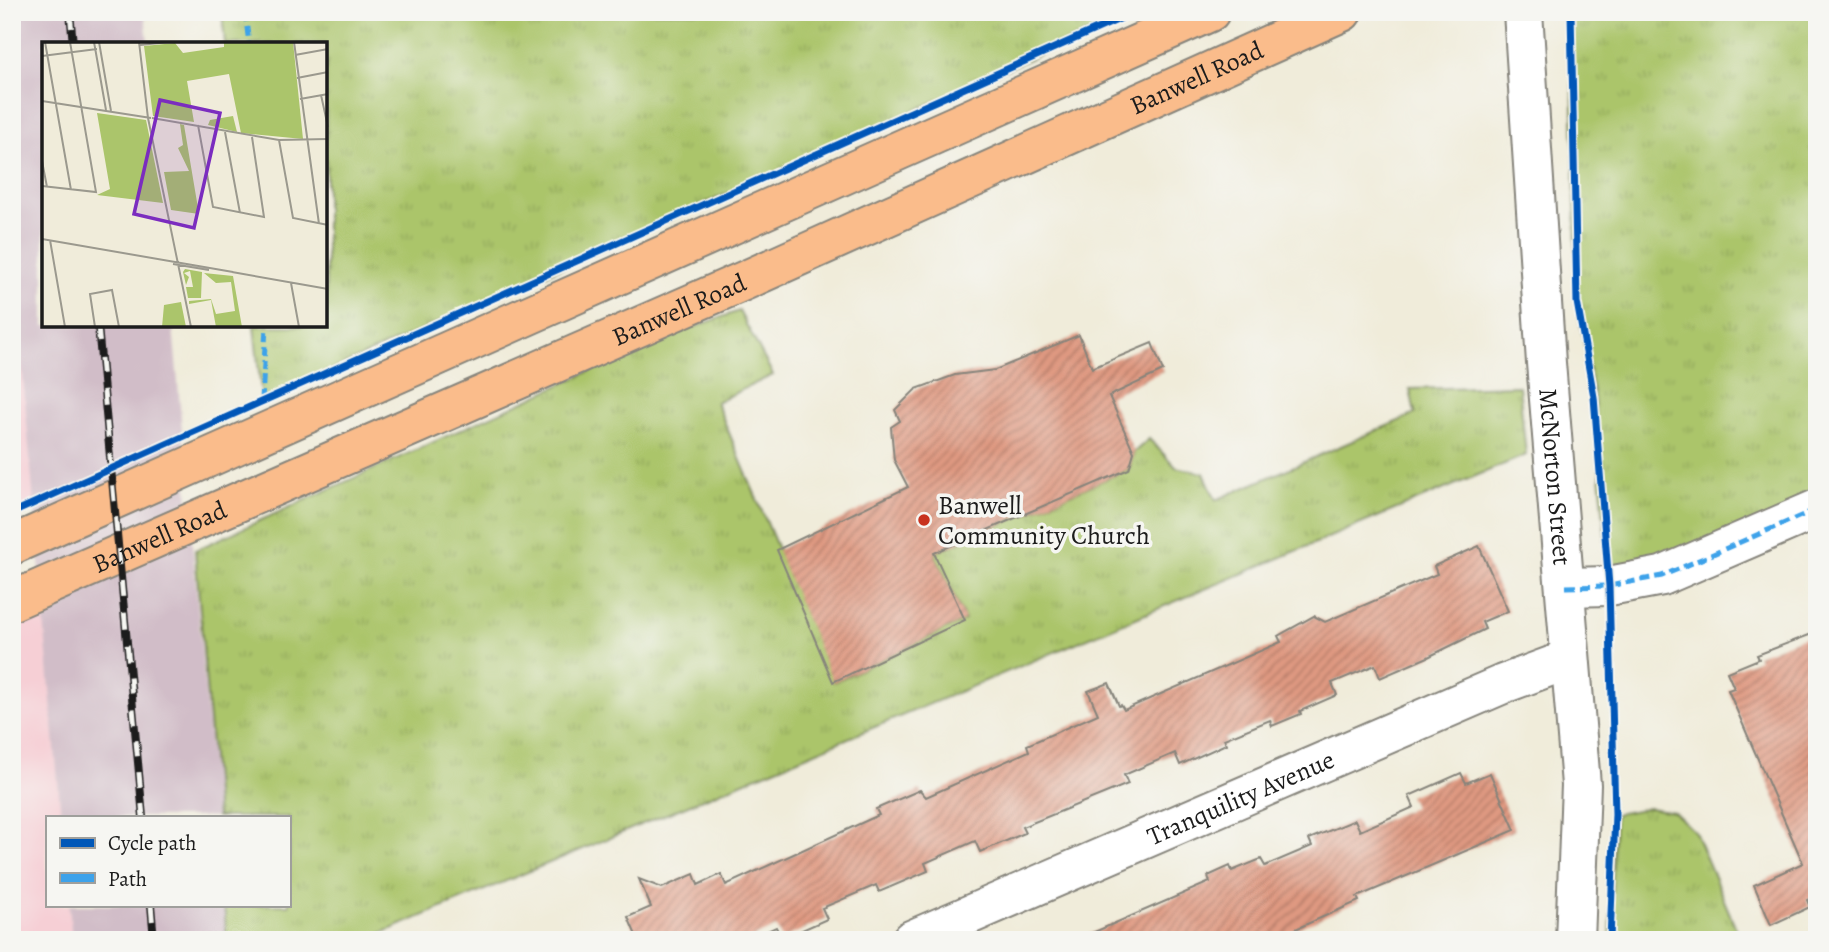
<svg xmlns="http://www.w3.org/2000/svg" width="1829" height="952" viewBox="0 0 1829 952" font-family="Alegreya,serif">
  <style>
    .built { fill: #f6cfd5 }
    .industrial { fill: #d1bdc8 }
    .grass { fill: url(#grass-tufts); stroke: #647044; stroke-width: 2 }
    .building { fill: url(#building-hatch) }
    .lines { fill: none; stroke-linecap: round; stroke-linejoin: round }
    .minor-casing { stroke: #86847b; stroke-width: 42 }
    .major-casing { stroke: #86847b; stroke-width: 42 }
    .minor { stroke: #fff; stroke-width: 38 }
    .major { stroke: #fabc8b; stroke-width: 38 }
    .rail-casing { stroke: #1c1c1c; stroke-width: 8 }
    .rail { stroke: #f6f6f2; stroke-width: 5; stroke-dasharray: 16; stroke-linecap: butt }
    .quiet { stroke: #3da2ea; stroke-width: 5; stroke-dasharray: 10 5; stroke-linecap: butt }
    .cycleway-casing { stroke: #f6f6f2; stroke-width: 11 }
    .cycleway { stroke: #0057b8; stroke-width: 7 }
    .poi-dot { fill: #c8321e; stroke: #f6f6f2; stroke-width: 2.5 }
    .labels { text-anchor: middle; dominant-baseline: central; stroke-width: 7; stroke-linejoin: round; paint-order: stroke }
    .street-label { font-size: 26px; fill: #1c1c1c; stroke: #f6f6f2 }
    .poi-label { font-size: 26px; fill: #1c1c1c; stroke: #f6f6f2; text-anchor: start }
    .inset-road { fill: none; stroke: #9b998e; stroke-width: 2 }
    .view { fill: #7b2cbf; fill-opacity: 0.15; stroke: #7b2cbf; stroke-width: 3.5 }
    .inset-edge { fill: none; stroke: #1c1c1c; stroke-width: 3.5 }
  </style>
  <defs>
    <pattern id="grass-tufts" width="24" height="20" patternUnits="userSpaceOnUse" patternTransform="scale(1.75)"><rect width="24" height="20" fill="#abc56b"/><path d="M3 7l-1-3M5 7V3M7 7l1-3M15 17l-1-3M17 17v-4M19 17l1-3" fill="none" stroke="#93a95c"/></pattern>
    <pattern id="building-hatch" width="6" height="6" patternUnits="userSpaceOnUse" patternTransform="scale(1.75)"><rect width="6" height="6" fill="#df9981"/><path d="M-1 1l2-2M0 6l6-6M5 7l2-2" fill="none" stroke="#b47c69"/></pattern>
  </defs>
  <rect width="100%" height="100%" fill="#f6f6f2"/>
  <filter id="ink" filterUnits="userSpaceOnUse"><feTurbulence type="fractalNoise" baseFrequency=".0143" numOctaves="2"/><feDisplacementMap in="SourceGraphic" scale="14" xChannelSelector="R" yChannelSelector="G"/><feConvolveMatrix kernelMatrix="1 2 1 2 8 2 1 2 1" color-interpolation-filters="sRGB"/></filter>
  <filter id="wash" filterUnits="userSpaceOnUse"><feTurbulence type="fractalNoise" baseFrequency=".00686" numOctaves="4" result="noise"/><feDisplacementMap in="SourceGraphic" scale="28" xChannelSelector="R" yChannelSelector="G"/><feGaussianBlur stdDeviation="1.57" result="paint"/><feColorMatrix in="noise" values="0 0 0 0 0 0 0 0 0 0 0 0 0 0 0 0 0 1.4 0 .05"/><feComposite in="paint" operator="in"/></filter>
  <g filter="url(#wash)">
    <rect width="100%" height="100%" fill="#f0ecda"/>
    <path class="built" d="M15 284 36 509 12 519V285Z
      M43 604 61 817H47V905H69L72 940H12V617Z"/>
    <path class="industrial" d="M12 12H145L148 44H44V326H173L216 817H61L15 284 12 285Z
      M69 905H224L227 940H72Z"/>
    <path class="grass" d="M222 12H1135L262 401 254 326H326V44H225Z
      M1571 12H1817V509L1609 586 1594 397 1577 302Z
      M739 311 773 375 716 402 834 682 965 620 934 553 1129 469 1134 452 1149 439 1176 467 1204 473 1216 500 1415 414 1410 389 1519 386 1526 455 365 940H227L224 905H289V817H217L195 550 661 339Z
      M1649 808 1674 812 1695 832 1741 940H1610L1615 814Z"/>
    <g id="blocks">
      <path class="building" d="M1079 335 1092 368 1152 343 1163 371 1109 396 1134 452 1129 469 934 553 965 620 833 682 777 550 908 487 894 460 891 427 900 421 895 410 916 389 955 375 995 370Z
        M1479 546 1508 611 1482 622 1485 629 1428 657 1380 678 1375 665 1332 683 1337 695 1300 711 1301 714 1272 726 1270 720 1224 739 1226 744 1180 765 1175 753 1124 775 1128 784 1022 827 1025 833 980 852 975 841 925 863 928 871 879 892 876 885 822 908 827 919 782 939 776 927 748 940H638L628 917 651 907 639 879 662 888 694 874 698 885 721 874 726 885 879 815 876 809 920 790 926 797 1029 751 1027 745 1098 714 1088 691 1109 683 1119 706 1121 705 1124 710 1281 642 1278 636 1314 616 1325 622 1437 574 1434 566Z
        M1817 632V896L1807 900 1810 907 1771 925 1754 885 1803 863 1728 690 1734 688 1727 672 1759 659 1757 655Z
        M1461 773 1466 783 1490 773 1515 830 1357 897 1359 901 1271 940H1076L1210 882 1208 876 1230 866 1232 871 1261 859 1265 866 1312 846 1309 839 1355 820 1360 831 1414 807 1409 796Z"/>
    </g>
  </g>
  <g filter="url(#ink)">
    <use href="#blocks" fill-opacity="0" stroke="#86847b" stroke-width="2"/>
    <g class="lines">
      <g class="minor-casing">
        <g id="minor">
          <path id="s1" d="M1523 12 1546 363 1581 785 1575 940"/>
          <path d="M1566 587 1609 586 1662 576 1817 509"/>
          <path id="s2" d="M911 940 1503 684 1570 659"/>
        </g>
      </g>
      <g class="major-casing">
        <g id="major">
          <path d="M12 545 1210 12"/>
          <path id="s3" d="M12 601 746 280 1342 12"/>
        </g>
      </g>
      <use href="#minor" class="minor"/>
      <use href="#major" class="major"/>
      <g class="rail-casing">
        <path id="rail" d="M70 12 73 44
          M98 326 143 817
          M151 905 154 940"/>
      </g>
      <use href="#rail" class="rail"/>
      <path class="quiet" d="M245 12 249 44
        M262 401 266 326
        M1566 587 1609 586 1662 576 1817 509"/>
      <g class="cycleway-casing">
        <path id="cycleway" d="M1571 12 1577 302 1594 397 1609 586 1615 814 1610 940
          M12 513 1135 12"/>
      </g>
      <use href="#cycleway" class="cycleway"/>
    </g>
  </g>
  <circle class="poi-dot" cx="924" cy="520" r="7"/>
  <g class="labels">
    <g class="street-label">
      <text stroke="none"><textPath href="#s3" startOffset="1295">Banwell Road</textPath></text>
      <text stroke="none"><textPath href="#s3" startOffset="728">Banwell Road</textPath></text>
      <text stroke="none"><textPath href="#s1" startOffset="466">McNorton Street</textPath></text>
      <text stroke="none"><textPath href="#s3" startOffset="161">Banwell Road</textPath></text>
      <text stroke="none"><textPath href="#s2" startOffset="359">Tranquility Avenue</textPath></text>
    </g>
    <g class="poi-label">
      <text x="938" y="505">Banwell<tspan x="938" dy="30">Community Church</tspan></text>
    </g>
  </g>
  <g transform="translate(42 42)">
    <rect width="285" height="285" fill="#f0ecda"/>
    <path d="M182 0H251L261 97 199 91 187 32 145 39 152 80 111 74 102 4 133 1 141 11 182 5ZM55 71 104 78 121 161 55 153 68 147ZM191 74 195 90 166 83 168 78ZM138 82 142 83 157 172 129 168 122 130 147 129 136 106 141 103ZM143 227 160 230 159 256H146L144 245H151L148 229 142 231 147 235 144 243 141 230ZM162 231 191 234 200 285H174L169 258 147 262V259L169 257 174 272 193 269 189 240 174 241ZM139 260 144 285H120L122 263Z" fill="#abc56b"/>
    <path class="inset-road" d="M3 0 29 148M52 0 64 68M57 0 69 69M97 0 106 76 149 285M252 0 277 182M98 3 127 0M253 13 286 7M0 14 55 7M255 36 286 30M279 53 286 85M258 57 286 52M0 59 109 76M110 76 237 98 286 97M156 83 171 165 222 175 210 95M183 90 198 171M237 98 251 176 286 183M0 119 5 145M0 144 54 150 28 0M0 197 191 230M8 198 23 285M131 222 167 228M190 230 286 247M249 241 257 285M53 285 48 252 70 248 77 285"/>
    <path class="view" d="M118 58 178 71 152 186 92 172Z"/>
    <rect width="285" height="285" class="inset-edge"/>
  </g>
  <rect width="1829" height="952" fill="none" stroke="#f6f6f2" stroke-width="42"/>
  <rect x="46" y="816" width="245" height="91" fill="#f6f6f2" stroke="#9f9f9c" stroke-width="2"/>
  <rect x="60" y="838" width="35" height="10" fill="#0057b8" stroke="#9f9f9c" stroke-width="2"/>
  <text x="108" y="850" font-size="21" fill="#1c1c1c">Cycle path</text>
  <rect x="60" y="873" width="35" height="10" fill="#3da2ea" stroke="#9f9f9c" stroke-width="2"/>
  <text x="108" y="886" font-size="21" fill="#1c1c1c">Path</text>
</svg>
